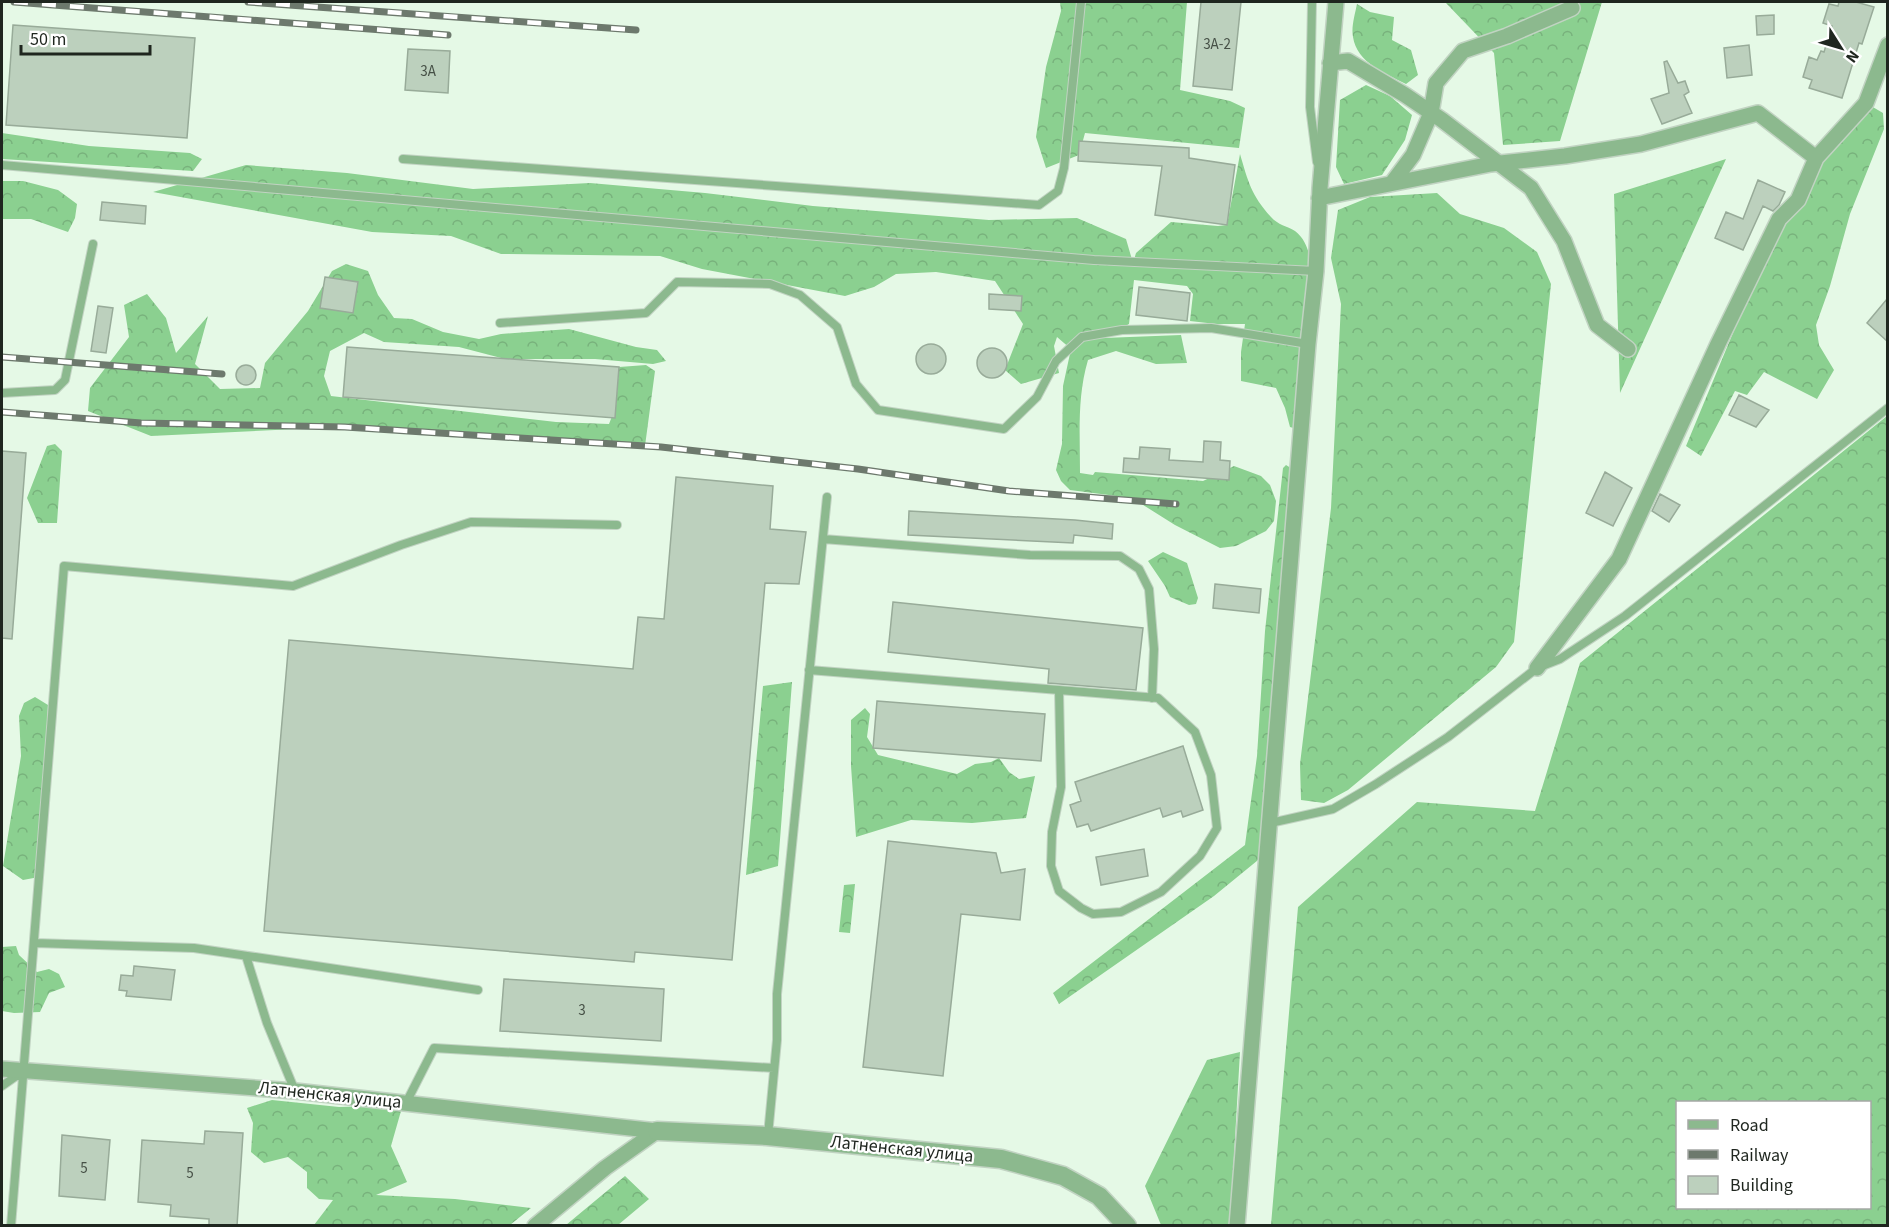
<svg xmlns="http://www.w3.org/2000/svg" width="1889" height="1227" viewBox="0 0 1889 1227" font-family="'Source Sans 3',sans-serif">
  <style>
    .forest { fill: url(#forest-crowns); fill-rule: evenodd }
    .building { fill: #bcd0bd; stroke: #98ab99; stroke-width: 1.5 }
    .lines { fill: none; stroke-linecap: round; stroke-linejoin: round }
    .service-casing { stroke: #c1d3c2; stroke-width: 10 }
    .minor-casing { stroke: #c1d3c2; stroke-width: 18 }
    .tertiary-casing { stroke: #c1d3c2; stroke-width: 21 }
    .service { stroke: #8cb98e; stroke-width: 8 }
    .minor { stroke: #8cb98e; stroke-width: 15 }
    .tertiary { stroke: #8cb98e; stroke-width: 18 }
    .rail-casing { stroke: #6d796d; stroke-width: 7 }
    .rail { stroke: #fff; stroke-width: 4.5; stroke-dasharray: 14; stroke-linecap: butt }
    .labels { text-anchor: middle; dominant-baseline: central; stroke-width: 4.5; stroke-linejoin: round; paint-order: stroke }
    .number-label { font-size: 15px; fill: #465046 }
    .street-label { font-size: 18px; fill: #1f261f; stroke: #fff }
  </style>
  <defs>
    <pattern id="forest-crowns" width="20" height="18" patternUnits="userSpaceOnUse" patternTransform="scale(1.5)"><rect width="20" height="18" fill="#8bd090"/><path d="M2 6a3 3 0 1 1 6 0M12 15a3 3 0 1 1 6 0" fill="none" stroke="#78b27c"/></pattern>
  </defs>
  <rect width="100%" height="100%" fill="#e5f9e6"/>
  <path class="forest" d="M1060 2H1187L1180 90 1230 101 1245 108 1239 148 1085 133 1079 155 1046 168 1036 137 1046 67 1061 11Z
    M1445 2H1602L1560 141 1503 145 1494 53Z
    M1357 4 1370 12 1394 17 1392 40 1411 50 1418 75 1406 84C1385 73 1357 63 1353 37 1351 27 1355 14 1357 4Z
    M1366 85 1390 96 1412 115 1405 140 1382 175 1344 184 1336 167 1340 100Z
    M1866 103 1883 113 1884 129 1850 214 1830 286 1816 325 1819 345 1834 370 1817 399 1764 372 1747 395 1735 391 1701 456 1686 446 1752 287 1785 222 1805 204 1809 167Z
    M2 133 89 146 190 153 202 159 193 171 2 159Z
    M1240 154C1248 181 1251 195 1271 217 1278 225 1287 226 1295 231 1306 239 1309 253 1312 265L1300 430 1290 427 1285 408 1276 388 1241 381V352L1245 324H1216L1190 321 1193 294 1187 286 1134 280 1129 324 1104 338 1181 335 1187 363 1156 364 1116 351 1088 360C1077 397 1080 434 1080 473L1093 475 1095 472 1203 481 1234 466 1261 476 1270 485 1276 501 1274 521 1266 531 1236 546 1220 548 1175 525 1132 498 1070 490 1061 481 1056 470 1062 444 1063 386 1071 349 1057 337 1054 346 1059 373 1021 384 1005 370 1023 324 995 281 936 272 896 274 874 287 845 296 702 269 660 256 501 254 451 236 372 232 153 192 246 165 347 173 473 189 590 183 705 193 813 206 989 220 1077 218 1126 239 1133 263 1136 253 1171 222 1218 226 1227 225Z
    M1726 159 1620 393 1614 194Z
    M2 181H23L58 190 77 204 75 218 68 232 31 219H2Z
    M1437 193 1460 214 1504 228 1537 252 1551 284 1514 642 1496 667 1348 790 1324 803 1301 800 1300 764 1331 508 1341 304 1331 258 1338 210 1370 197Z
    M346 264 368 271 378 295 394 318 412 319 443 332 479 339 501 334 569 329 636 347 657 350 666 361 653 364 595 359H505L459 347 384 342 364 333 330 351 324 376 331 396 556 422 609 424 616 406 619 367 646 365 655 371 645 446 339 427 151 436 88 411 90 388 129 337 124 305 147 294 166 318 176 353 208 316 195 364 220 389 260 388 265 363 308 311 332 271Z
    M1887 416V1225H1271L1298 907 1417 802 1535 811 1580 663ZM1678 1102H1870V1208H1678Z
    M55 444 62 451 57 523H38L27 498 47 446Z
    M1286 465 1294 470 1263 856 1214 896 1059 1004 1053 993 1245 845 1257 756 1265 631 1283 468Z
    M1163 552 1187 563 1198 598 1196 604 1189 605 1170 597 1165 586 1148 561Z
    M792 682 778 866 746 875 763 686Z
    M35 697 48 705 39 877 23 880 3 866 21 756 19 716 24 703Z
    M865 708 870 714 867 737 878 755 957 774 975 764 991 762 999 758 1009 772 1019 779 1035 776 1026 818 972 823 911 820 856 837 851 766V720Z
    M855 884 850 933 839 932 844 885Z
    M16 946 19 955 37 972 49 969 59 974 65 987 49 993 40 1012 14 1013 2 1011V947Z
    M1240 1052 1230 1225H1161L1145 1186 1207 1060Z
    M272 1100 339 1107 374 1106 401 1111 391 1146 407 1182 376 1195 455 1199 531 1208 510 1225H314L333 1200 319 1199 307 1188V1172L288 1157 264 1163 251 1152 253 1123 247 1108Z
    M625 1176 649 1199 618 1225H566Z"/>
  <path class="building" d="M1201 2H1241L1232 90 1193 86Z
    M1839 2H1856L1874 7 1862 44 1859 43 1842 98 1809 88 1812 80 1803 77 1809 57 1817 60 1821 51 1824 52 1832 26 1823 23 1829 4 1838 6Z
    M1774 15V34L1757 35 1756 16Z
    M13 25 195 38 187 138 6 125Z
    M1749 45 1752 75 1727 78 1724 48Z
    M408 49 450 51 448 93 405 90Z
    M1667 61 1678 83 1685 81 1689 92 1684 95 1692 113 1662 124 1651 99 1669 93 1664 62Z
    M1079 141 1189 148V158L1235 165 1227 225 1155 215 1162 166 1078 161Z
    M1758 180 1785 192 1779 205 1773 211 1763 206 1743 250 1715 238 1726 212 1743 219Z
    M102 202 146 206 145 224 100 220Z
    M325 277 358 282 353 313 320 308Z
    M1139 287 1190 293 1187 321 1136 315Z
    M989 294 1022 296 1021 311 989 309Z
    M1887 299V341L1867 323Z
    M98 306 113 308 106 353 91 351Z
    M916 359a15 15 0 1 1 30 0a15 15 0 1 1-30 0Z
    M347 347 619 367 615 418 343 397Z
    M977 363a15 15 0 1 1 30 0a15 15 0 1 1-30 0Z
    M236 375a10 10 0 1 1 20 0a10 10 0 1 1-20 0Z
    M1739 395 1769 410 1756 427 1729 415Z
    M1204 441 1221 442 1220 460 1230 461 1229 480 1123 472 1124 458 1139 459 1140 447 1170 449 1169 460 1203 462Z
    M2 451 26 453 12 639 2 638Z
    M1605 472 1632 488 1613 526 1586 513Z
    M676 477 773 486 770 529 806 532 799 584 765 583 732 960 635 952 634 962 264 931 289 640 633 669 638 617 664 619Z
    M1660 494 1680 505 1669 522 1652 511Z
    M909 511 1075 520 1113 524 1112 539 1074 535 1073 543 908 535Z
    M1215 584 1261 589 1259 613 1213 608Z
    M893 602 1143 628 1136 690 1048 683 1049 669 888 652Z
    M877 701 1045 714 1041 761 873 748Z
    M1183 746 1203 810 1183 817 1181 811 1163 817 1160 808 1091 831 1088 824 1077 827 1070 805 1081 801 1075 782Z
    M888 841 996 853 1001 873 1025 869 1020 920 961 914 943 1076 863 1067Z
    M1144 849 1148 876 1101 885 1096 857Z
    M134 966 175 970 171 1000 126 996 127 991 119 990 121 975 133 976Z
    M504 979 664 989 661 1041 500 1031Z
    M205 1131 243 1133 237 1226H209V1219L170 1216 171 1205 138 1202 142 1140 204 1144Z
    M62 1135 110 1140 105 1200 59 1196Z"/>
  <g class="lines">
    <g class="service-casing">
      <path id="service" d="M1312 2 1310 107 1317 162
        M403 159 1039 205 1058 191 1064 168 1081 2
        M2 165 1094 260 1316 271
        M500 323 646 313 677 282 770 284 800 295 837 327 856 384 878 410 1004 429 1037 397 1056 361 1082 337 1122 330 1211 328 1308 344
        M2 393 55 390 65 380 93 244
        M823 539 1030 555 1120 556 1139 569 1149 589 1154 649 1152 698
        M809 670 1059 690 1158 698 1195 732 1211 775 1217 828 1200 856 1161 892 1121 912 1093 914 1081 908 1059 891 1051 866 1052 832 1061 787 1059 690
        M1270 823 1333 809 1376 784 1448 737 1537 668 1560 659 1625 616 1888 408
        M34 943 194 948 478 990
        M246 956 267 1023 295 1091
        M2 1086 22 1072
        M406 1103 434 1048 774 1068
        M768 1135 777 1040V994L827 497
        M11 1226 64 566 293 586 401 545 471 522 617 525"/>
    </g>
    <g class="minor-casing">
      <path id="minor" d="M1330 63 1348 61 1405 95 1442 120 1531 188 1564 241 1597 325 1628 349
        M1392 183 1413 155 1431 113 1436 83 1463 51 1507 36 1572 8
        M1319 198 1491 164 1565 156 1641 144 1758 113 1816 158
        M1537 668 1619 559 1718 344 1779 219 1798 200 1816 158 1866 103 1888 45
        M2 1069 295 1091 657 1131
        M535 1226 605 1168 657 1131
        M1237 1226 1308 344 1316 271 1320 188 1336 2"/>
    </g>
    <g class="tertiary-casing">
      <path id="tertiary" d="M657 1131 767 1136 1001 1159 1063 1176 1099 1196 1127 1226"/>
    </g>
    <use href="#service" class="service"/>
    <use href="#minor" class="minor"/>
    <use href="#tertiary" class="tertiary"/>
    <g class="rail-casing">
      <path id="rail" d="M14 2 448 35
        M248 2 636 30
        M2 357 222 374
        M2 412 141 423 345 427 661 447 858 469 1009 491 1176 504"/>
    </g>
    <use href="#rail" class="rail"/>
  </g>
  <g class="labels">
    <g class="number-label">
      <text x="1217" y="44">3А-2</text>
      <text x="428" y="71">3А</text>
      <text x="582" y="1010">3</text>
      <text x="84" y="1168">5</text>
      <text x="190" y="1173">5</text>
    </g>
    <g class="street-label">
      <text transform="translate(330 1095) rotate(6)">Латненская улица</text>
      <text transform="translate(902 1149) rotate(6)">Латненская улица</text>
    </g>
  </g>
  <rect width="1889" height="1227" fill="none" stroke="#1f261f" stroke-width="6"/>
  <rect x="1676" y="1101" width="195" height="108" fill="#ffffff" stroke="#a5a8a5" stroke-width="1.5"/>
  <rect x="1688" y="1120" width="30" height="9" fill="#8cb98e" stroke="#a5a8a5" stroke-width="1.5"/>
  <text x="1730" y="1131" font-size="18" fill="#1f261f">Road</text>
  <rect x="1688" y="1150" width="30" height="9" fill="#6d796d" stroke="#a5a8a5" stroke-width="1.5"/>
  <text x="1730" y="1161" font-size="18" fill="#1f261f">Railway</text>
  <rect x="1688" y="1176" width="30" height="18" fill="#bcd0bd" stroke="#a5a8a5" stroke-width="1.5"/>
  <text x="1730" y="1191" font-size="18" fill="#1f261f">Building</text>
  <g transform="translate(1841 48) rotate(127)" stroke="#ffffff" stroke-width="4.5" paint-order="stroke">
  <path d="M0-4.5L10 22L0 15L-10 22Z" fill="#1f261f"/>
  <text y="-9" font-size="16" font-weight="bold" text-anchor="middle" fill="#1f261f">N</text>
  </g>
  <path d="M21 45v9h129v-9" fill="none" stroke="#1f261f" stroke-width="3"/>
  <text x="30" y="45" font-size="18" fill="#1f261f" stroke="#ffffff" stroke-width="4.5" paint-order="stroke">50 m</text>
</svg>
